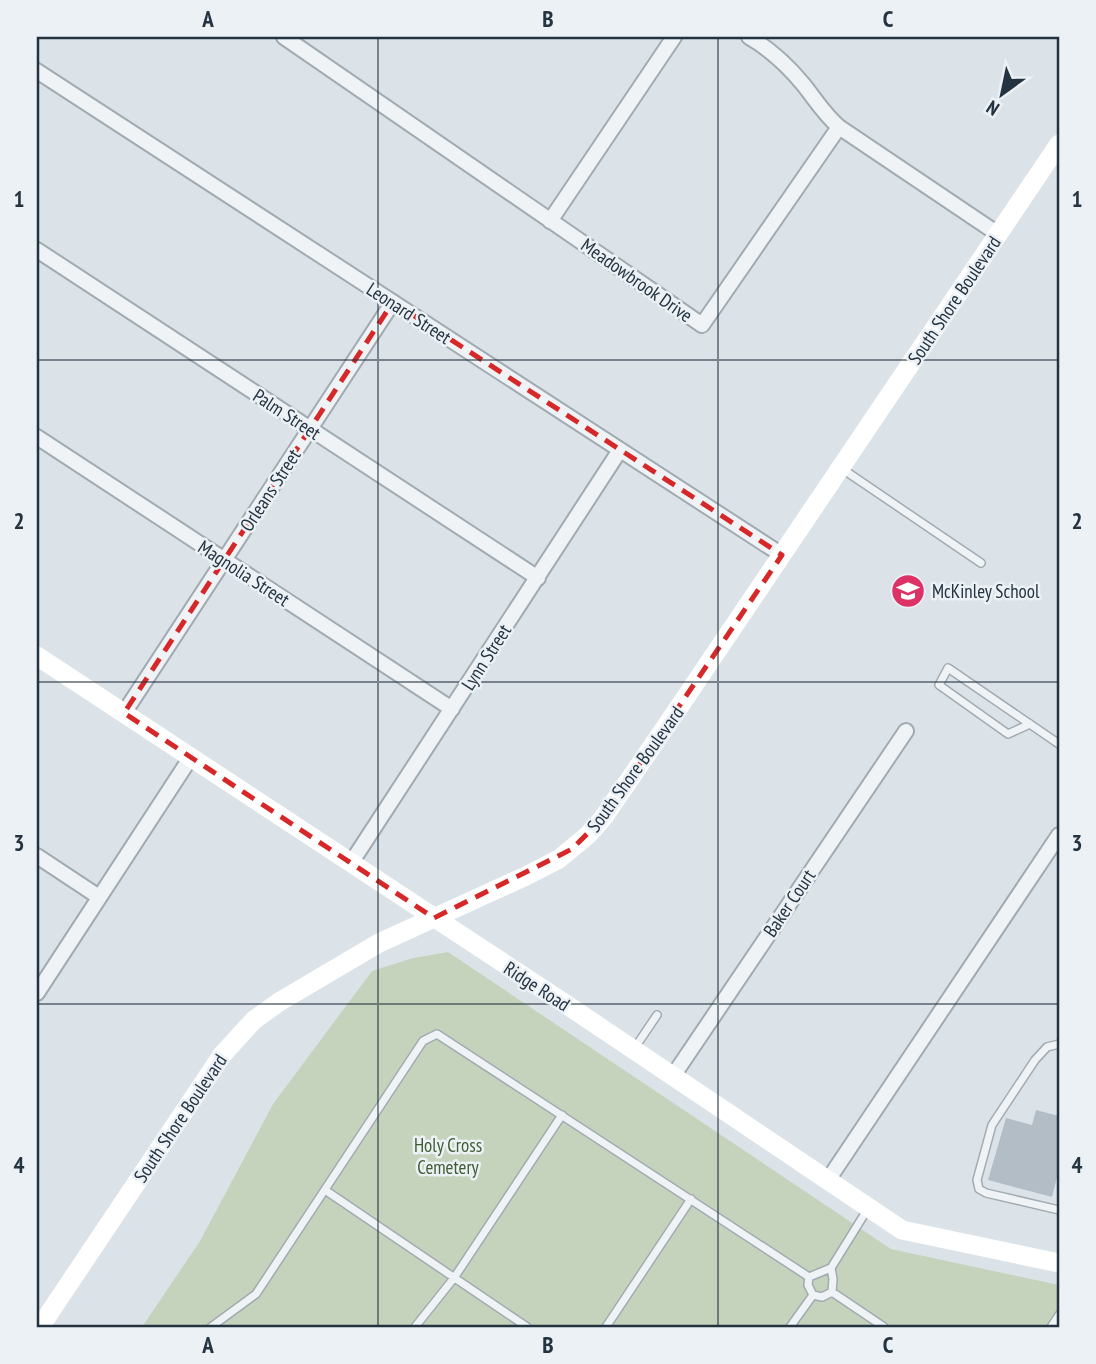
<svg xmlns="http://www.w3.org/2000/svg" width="1096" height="1364" viewBox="0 0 1096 1364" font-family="'PT Sans Narrow',sans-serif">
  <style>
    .green { fill: #c6d3bc }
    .building { fill: #b3bdc5 }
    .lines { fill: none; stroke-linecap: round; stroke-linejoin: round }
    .lane-casing { stroke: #a1abb2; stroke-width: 10 }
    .street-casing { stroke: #a1abb2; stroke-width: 18 }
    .lane { stroke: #eff3f6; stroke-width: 7 }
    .street { stroke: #eff3f6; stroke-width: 14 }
    .secondary { stroke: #fff; stroke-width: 19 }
    .marked { fill: none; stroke: #d62828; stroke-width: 5; stroke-dasharray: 14 9; stroke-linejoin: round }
    .grid { fill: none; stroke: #243340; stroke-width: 2; stroke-opacity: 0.55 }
    .labels { text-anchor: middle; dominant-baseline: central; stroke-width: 5; stroke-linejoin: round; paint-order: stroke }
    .street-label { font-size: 19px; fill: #243340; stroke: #ecf1f6 }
    .poi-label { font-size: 19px; fill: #243340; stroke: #ecf1f6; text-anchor: start }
    .park-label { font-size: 19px; fill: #405d30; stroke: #ecf1f6 }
    .neatline { fill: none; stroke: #243340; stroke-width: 2.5 }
    .grid-label { font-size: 23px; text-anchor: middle; font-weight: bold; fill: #243340 }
  </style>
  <rect width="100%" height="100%" fill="#dce3e8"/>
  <path class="green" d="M448 952 891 1249 1059 1285V1327H142L200 1241 273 1104 372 971 413 958Z"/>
  <path class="building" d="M1036 1110 1059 1116V1169L1052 1197 988 1180 1006 1118 1032 1125Z"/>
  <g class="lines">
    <g class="lane-casing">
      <path id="lane" d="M841 468 981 563
        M1030 724 1008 734 939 685 948 668 1059 744
        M1059 1044 1047 1047 1035 1060 992 1125 977 1180 979 1189 986 1193 1059 1210
        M634 1049 657 1015
        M325 1190 527 1327
        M831 1268 833 1279 832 1292 822 1297 813 1295 808 1285 809 1277 831 1268 867 1210
        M832 1292 884 1327
        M211 1327 256 1294 423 1041 437 1034 809 1277
        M415 1327 454 1278 562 1115
        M606 1327 691 1199
        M790 1327 813 1295
        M1051 1327 1059 1315"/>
    </g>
    <g class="street-casing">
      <path id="street" d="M284 37 702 325 839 127
        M749 37C770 49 788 66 803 84 815 99 824 114 839 127L998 234
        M37 71 782 555
        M550 221 674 37
        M37 250 538 578
        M37 437 452 709
        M124 713 393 302
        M37 856 99 897
        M351 863 620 450
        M37 993 191 757
        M673 1076 906 731
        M828 1180 1059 835"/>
    </g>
    <use href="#lane" class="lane"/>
    <use href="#street" class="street"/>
    <path class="secondary" d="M37 656 567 1005 902 1230 1059 1263
      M40 1327 222 1055 254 1020 279 1002 379 943 526 876 559 859 588 835 603 818 671 719 1059 144"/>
  </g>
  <path class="marked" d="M393 302 782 555 603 818 572 849 434 918 124 713Z"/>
  <path class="grid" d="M378 37V1327M718 37V1327M37 360H1059M37 682H1059M37 1004H1059"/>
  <defs>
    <g id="school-disc" transform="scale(1.75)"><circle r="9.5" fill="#dc3266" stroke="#ecf1f6"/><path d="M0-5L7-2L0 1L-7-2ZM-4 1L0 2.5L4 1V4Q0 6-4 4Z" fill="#fff"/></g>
  </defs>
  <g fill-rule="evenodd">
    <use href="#school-disc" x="908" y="591"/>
  </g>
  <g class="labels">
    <g class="street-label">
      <text transform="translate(637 280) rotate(35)">Meadowbrook Drive</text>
      <text transform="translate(954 300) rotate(-56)">South Shore Boulevard</text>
      <text transform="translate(409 313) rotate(33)">Leonard Street</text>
      <text transform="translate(287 414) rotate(33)">Palm Street</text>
      <text transform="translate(270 490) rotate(-57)">Orleans Street</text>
      <text transform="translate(244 573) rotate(33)">Magnolia Street</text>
      <text transform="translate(486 657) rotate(-57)">Lynn Street</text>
      <text transform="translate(635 769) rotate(-54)">South Shore Boulevard</text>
      <text transform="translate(789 903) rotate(-56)">Baker Court</text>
      <text transform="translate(537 986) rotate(33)">Ridge Road</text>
      <text transform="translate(180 1118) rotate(-56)">South Shore Boulevard</text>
    </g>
    <g class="poi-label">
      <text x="932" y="591">McKinley School</text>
    </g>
    <g class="park-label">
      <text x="448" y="1145">Holy Cross<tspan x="448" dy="22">Cemetery</tspan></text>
    </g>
  </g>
  <rect width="1096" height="1364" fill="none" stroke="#ecf1f6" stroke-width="77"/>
  <g transform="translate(1002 94) rotate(213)" stroke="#ecf1f6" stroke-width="5" paint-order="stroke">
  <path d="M0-5L12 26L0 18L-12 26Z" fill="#243340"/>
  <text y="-10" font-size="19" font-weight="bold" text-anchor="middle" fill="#243340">N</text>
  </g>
  <rect x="38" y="38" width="1020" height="1288" class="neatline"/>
  <g class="grid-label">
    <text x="208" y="27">A</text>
    <text x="548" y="27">B</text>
    <text x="888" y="27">C</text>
    <text x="19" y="207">1</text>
    <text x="1077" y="207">1</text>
    <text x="19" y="529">2</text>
    <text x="1077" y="529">2</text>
    <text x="19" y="851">3</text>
    <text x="1077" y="851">3</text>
    <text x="19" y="1173">4</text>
    <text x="1077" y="1173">4</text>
    <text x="208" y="1353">A</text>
    <text x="548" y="1353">B</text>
    <text x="888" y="1353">C</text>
  </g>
</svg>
